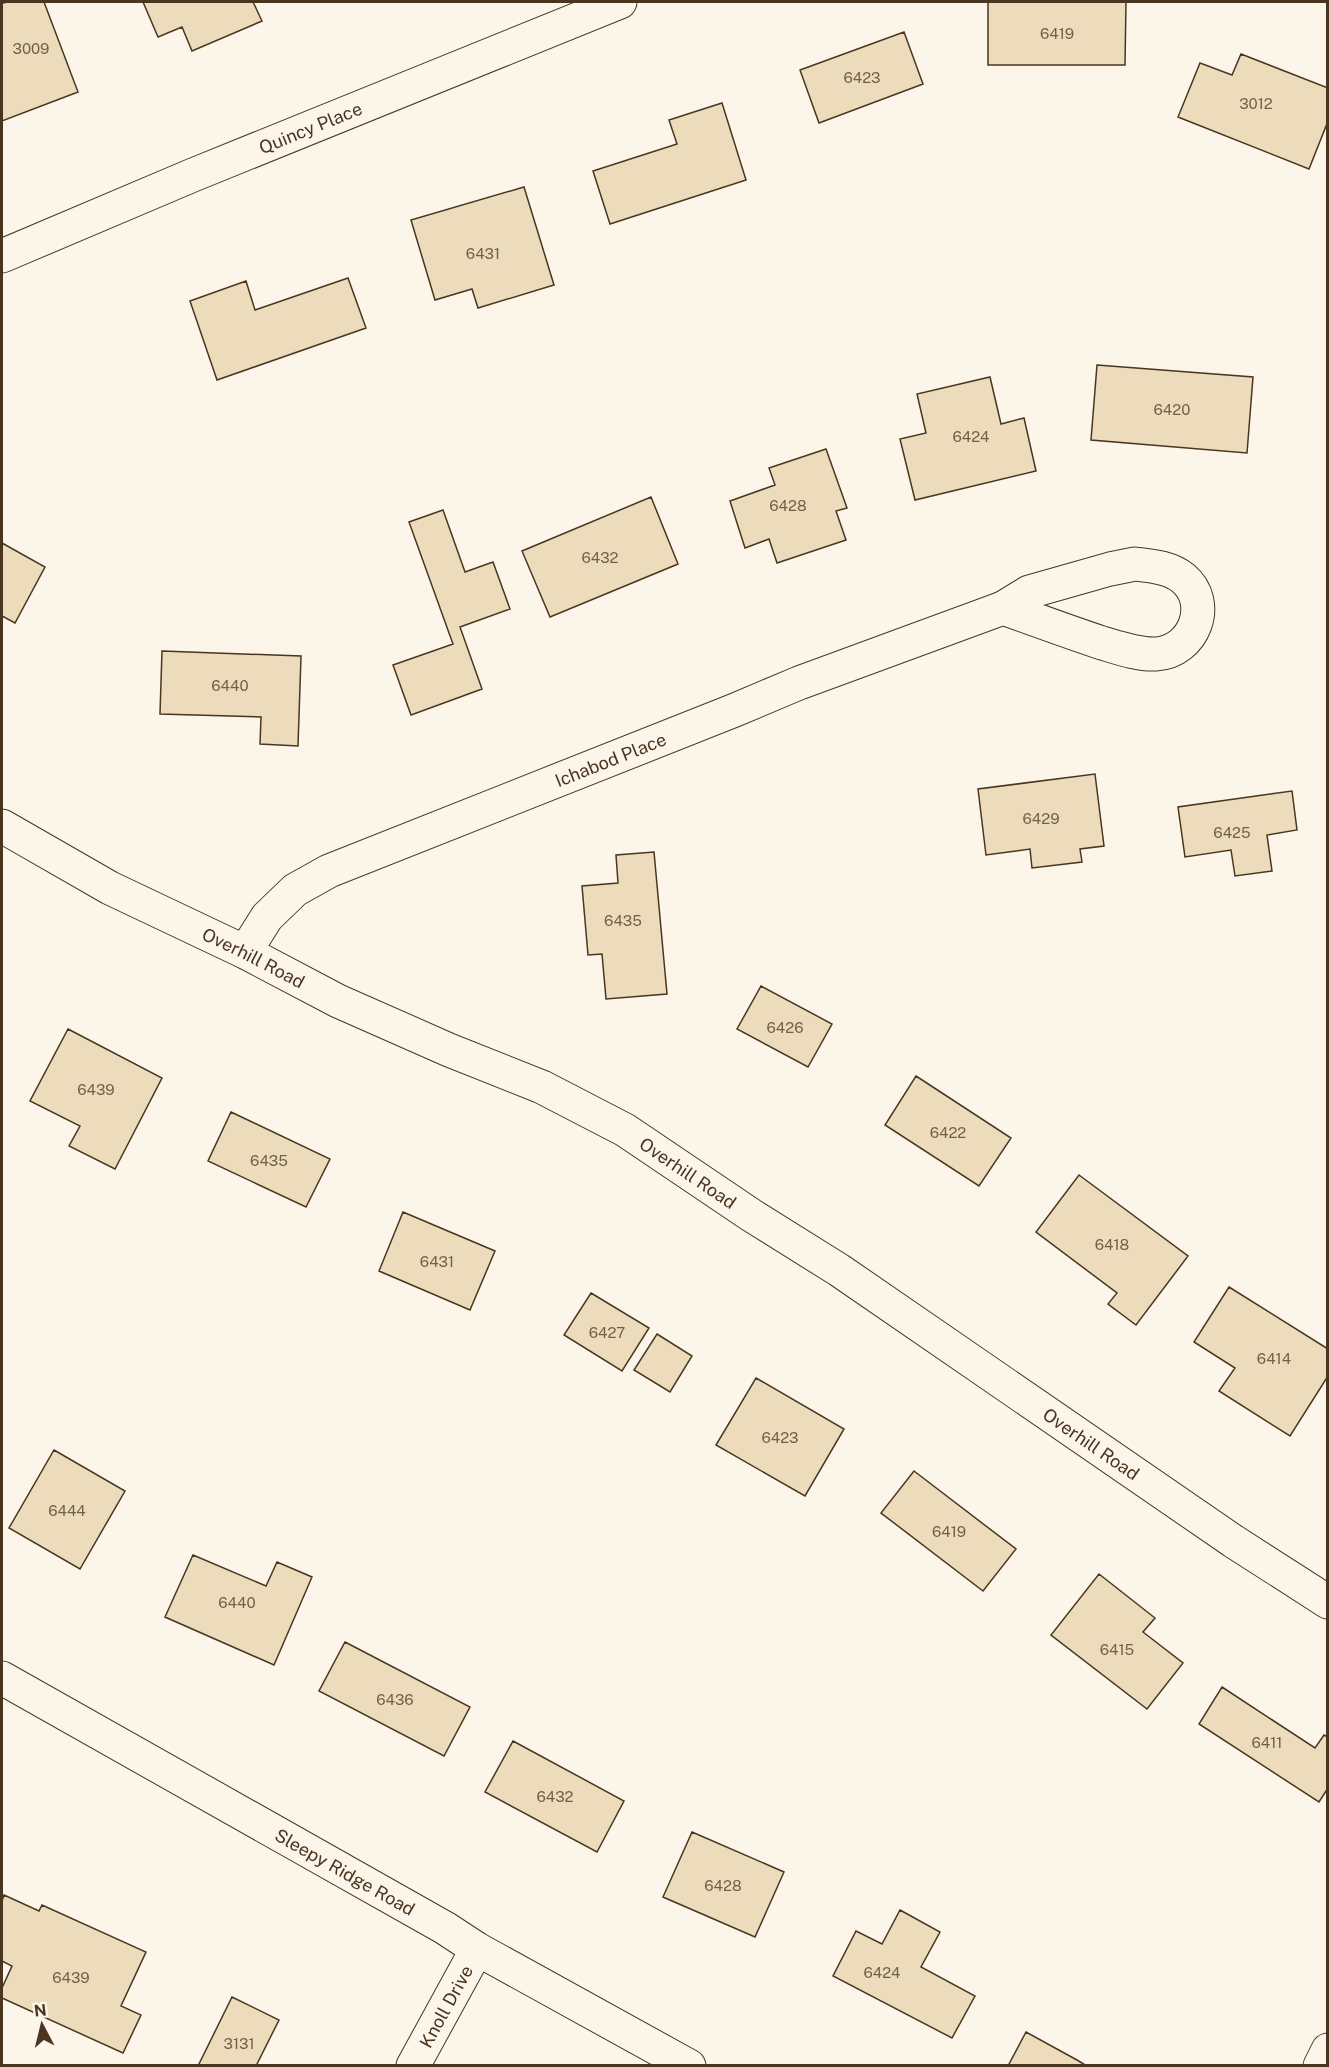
<svg xmlns="http://www.w3.org/2000/svg" width="1329" height="2067" viewBox="0 0 1329 2067" font-family="'Public Sans',sans-serif">
  <style>
    .building { fill: #ecdcbc; stroke: #4a3520; stroke-width: 1.5 }
    .lines { fill: none; stroke-linecap: round; stroke-linejoin: round }
    .street-casing { stroke: #4a3520; stroke-width: 35 }
    .secondary-casing { stroke: #4a3520; stroke-width: 35 }
    .street { stroke: #fbf6e9; stroke-width: 33 }
    .secondary { stroke: #fbf6e9; stroke-width: 33 }
    .labels { text-anchor: middle; dominant-baseline: central; stroke-width: 4.5; stroke-linejoin: round; paint-order: stroke }
    .number-label { font-size: 15px; fill: #725f47 }
    .street-label { font-size: 18px; fill: #4a3520; stroke: #fbf6e9 }
  </style>
  <rect width="100%" height="100%" fill="#fbf6e9"/>
  <path class="building" d="M2 2 3 3 8 2H44L78 92 2 121Z
    M143 2H253L262 21 192 51 182 27 158 37Z
    M988 2H1126L1125 65H988Z
    M904 32 923 84 819 123 800 70Z
    M1241 54 1328 88V121L1309 169 1178 117 1200 63 1232 75Z
    M722 103 746 180 610 224 593 171 677 144 669 120Z
    M524 187 554 285 478 308 472 289 435 300 411 220Z
    M348 278 366 328 217 380 190 301 246 281 255 310Z
    M1097 365 1253 377 1247 453 1091 440Z
    M990 377 1001 424 1024 418 1036 471 915 500 900 439 926 433 917 394Z
    M826 449 847 508 836 511 846 540 777 563 769 539 745 548 730 501 775 485 769 468Z
    M651 497 678 564 550 617 522 551Z
    M443 510 465 572 493 562 510 609 460 627 482 689 411 715 393 665 453 644 409 522Z
    M2 543 45 567 15 623 2 616Z
    M162 651 301 656 298 746 260 744 261 717 160 714Z
    M1095 774 1104 846 1080 849 1082 862 1032 868 1030 849 986 855 978 789Z
    M1292 791 1297 830 1267 835 1272 871 1235 876 1231 850 1185 857 1178 807Z
    M654 852 667 994 606 999 602 954 588 955 582 886 618 883 616 855Z
    M761 986 832 1024 808 1067 737 1029Z
    M68 1029 162 1078 115 1169 69 1146 80 1126 30 1101Z
    M916 1076 1011 1138 979 1186 885 1125Z
    M231 1112 330 1159 306 1207 208 1161Z
    M1079 1175 1188 1256 1136 1325 1108 1304 1117 1293 1036 1232Z
    M403 1212 495 1251 470 1310 379 1271Z
    M1229 1287 1328 1349V1376L1290 1436 1219 1391 1235 1368 1194 1342Z
    M591 1293 649 1328 622 1371 564 1335Z
    M657 1334 692 1356 670 1392 634 1370Z
    M756 1378 844 1429 805 1496 716 1445Z
    M54 1450 125 1491 80 1569 9 1528Z
    M914 1471 1016 1549 983 1591 881 1513Z
    M193 1555 266 1586 277 1562 312 1577 274 1665 165 1617Z
    M1099 1574 1155 1618 1143 1632 1183 1663 1147 1709 1051 1635Z
    M345 1642 470 1707 444 1756 319 1691Z
    M1222 1687 1315 1748 1324 1735 1328 1737V1788L1319 1802 1199 1724Z
    M513 1741 624 1801 597 1852 485 1792Z
    M692 1832 784 1872 755 1937 663 1897Z
    M4 1895 39 1911 42 1905 146 1952 121 2006 141 2015 123 2053 2 1998V1988L12 1966 2 1961V1901Z
    M900 1910 940 1932 921 1967 975 1996 952 2038 833 1976 856 1931 882 1944Z
    M232 1997 279 2020 256 2066H198Z
    M1026 2032 1077 2060 1087 2066H1008Z"/>
  <g class="lines">
    <g class="street-casing">
      <g id="street">
        <path id="s1" d="M2 256 193 175 620 2"/>
        <path d="M1135 564C1151 566 1169 567 1183 578 1213 603 1194 652 1156 654 1139 655 1119 648 1102 643 1069 632 1036 620 1003 608L1029 592 1110 569Z"/>
        <path id="s2" d="M2 826 110 888 245 952 338 1001 449 1050 542 1087 625 1130 751 1215 839 1270 1233 1541 1328 1602"/>
        <path id="s3" d="M245 952 267 917 295 890 329 871 735 710 799 683 1003 608"/>
        <path id="s4" d="M2 1678 445 1928 477 1949 689 2066"/>
        <path id="s5" d="M413 2066 477 1949"/>
      </g>
    </g>
    <g class="secondary-casing">
      <path id="secondary" d="M1320 2066 1328 2050"/>
    </g>
    <use href="#street" class="street"/>
    <use href="#secondary" class="secondary"/>
  </g>
  <g class="labels">
    <g class="number-label">
      <text x="1057" y="33">6419</text>
      <text x="31" y="48">3009</text>
      <text x="862" y="77">6423</text>
      <text x="1256" y="103">3012</text>
      <text x="483" y="253">6431</text>
      <text x="1172" y="409">6420</text>
      <text x="971" y="436">6424</text>
      <text x="788" y="505">6428</text>
      <text x="600" y="557">6432</text>
      <text x="230" y="685">6440</text>
      <text x="1041" y="818">6429</text>
      <text x="1232" y="832">6425</text>
      <text x="623" y="920">6435</text>
      <text x="785" y="1027">6426</text>
      <text x="96" y="1089">6439</text>
      <text x="948" y="1132">6422</text>
      <text x="269" y="1160">6435</text>
      <text x="1112" y="1244">6418</text>
      <text x="437" y="1261">6431</text>
      <text x="607" y="1332">6427</text>
      <text x="1274" y="1358">6414</text>
      <text x="780" y="1437">6423</text>
      <text x="67" y="1510">6444</text>
      <text x="949" y="1531">6419</text>
      <text x="237" y="1602">6440</text>
      <text x="1117" y="1649">6415</text>
      <text x="395" y="1699">6436</text>
      <text x="1267" y="1742">6411</text>
      <text x="555" y="1796">6432</text>
      <text x="723" y="1885">6428</text>
      <text x="882" y="1972">6424</text>
      <text x="71" y="1977">6439</text>
      <text x="239" y="2043">3131</text>
    </g>
    <g class="street-label">
      <text stroke="none"><textPath href="#s1" startOffset="334">Quincy Place</textPath></text>
      <text stroke="none"><textPath href="#s3" startOffset="422">Ichabod Place</textPath></text>
      <text stroke="none"><textPath href="#s2" startOffset="284">Overhill Road</textPath></text>
      <text stroke="none"><textPath href="#s2" startOffset="770">Overhill Road</textPath></text>
      <text stroke="none"><textPath href="#s2" startOffset="1256">Overhill Road</textPath></text>
      <text stroke="none"><textPath href="#s4" startOffset="394">Sleepy Ridge Road</textPath></text>
      <text stroke="none"><textPath href="#s5" startOffset="68">Knoll Drive</textPath></text>
    </g>
  </g>
  <rect width="1329" height="2067" fill="none" stroke="#4a3520" stroke-width="6"/>
  <g transform="translate(42 2025) rotate(353)" stroke="#fbf6e9" stroke-width="4.5" paint-order="stroke">
  <path d="M0-4.5L10 22L0 15L-10 22Z" fill="#4a3520"/>
  <text y="-9" font-size="16" font-weight="bold" text-anchor="middle" fill="#4a3520">N</text>
  </g>
</svg>
